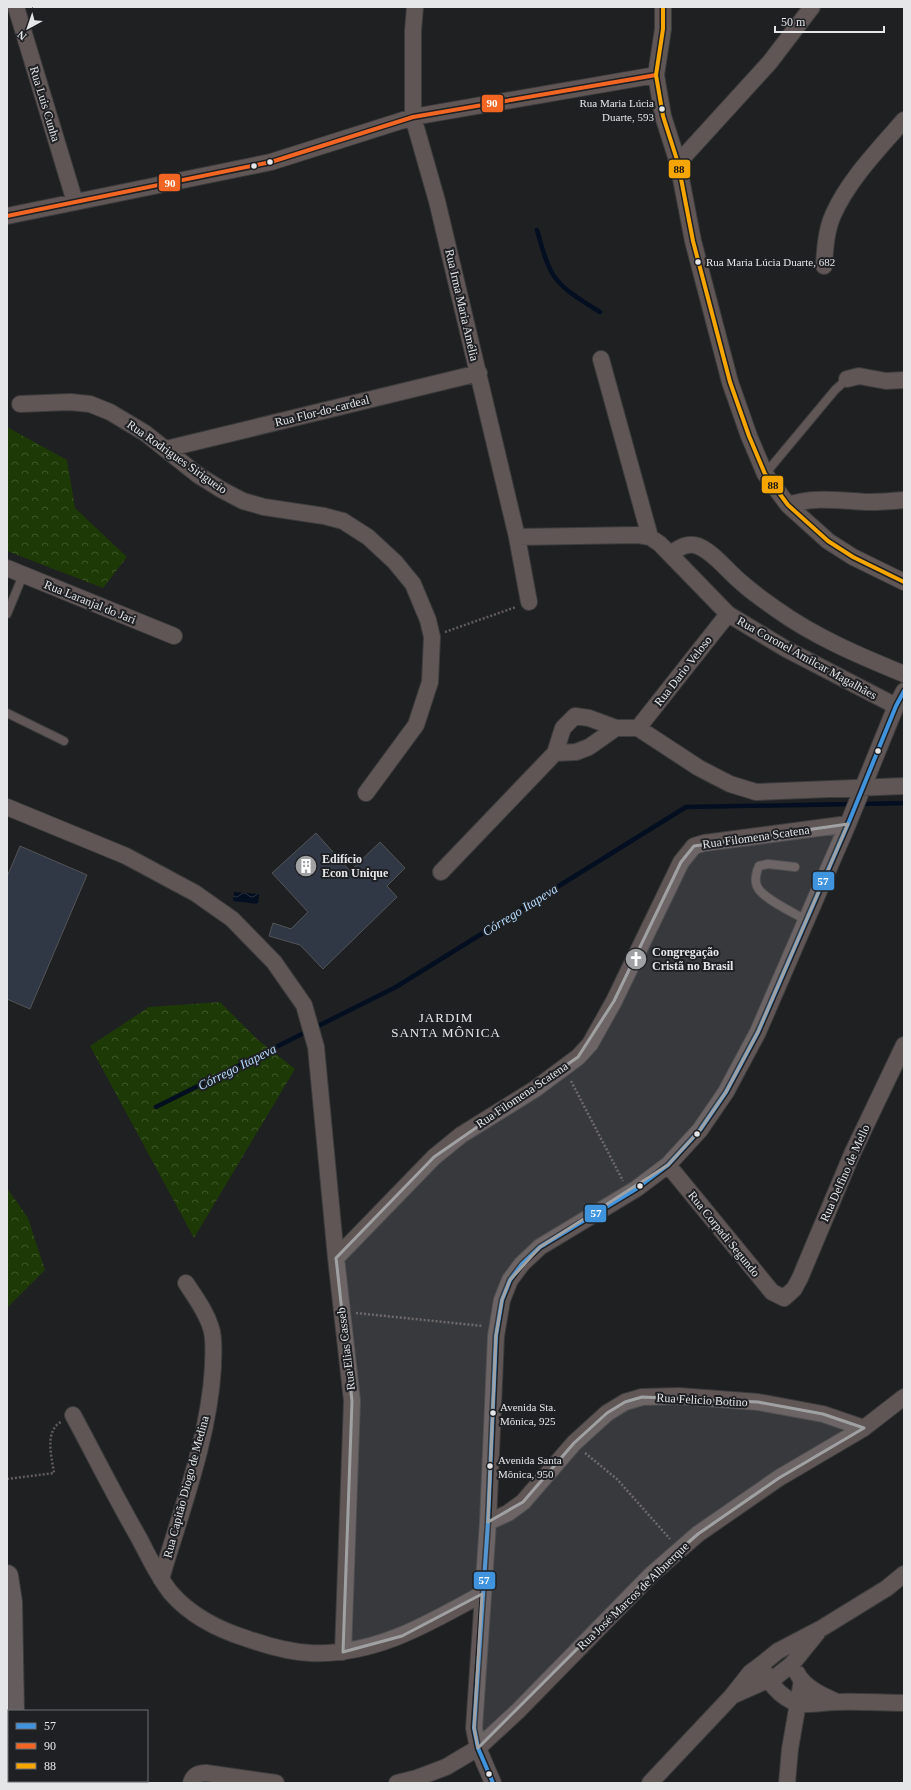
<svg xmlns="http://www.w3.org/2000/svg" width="911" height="1790" viewBox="0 0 911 1790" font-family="Georgia,serif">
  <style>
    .forest { fill: url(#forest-crowns) }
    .water { fill: url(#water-waves) }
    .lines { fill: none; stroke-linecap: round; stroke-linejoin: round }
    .stream { stroke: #030f20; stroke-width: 4.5 }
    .building { fill: #303745; stroke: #535456 }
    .lane-casing { stroke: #3c3c3d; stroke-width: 10 }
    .street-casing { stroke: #3c3c3d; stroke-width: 18 }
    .highway-casing { stroke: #3c3c3d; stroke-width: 24 }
    .path { stroke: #625c5d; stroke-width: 2.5; stroke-dasharray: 2 2; stroke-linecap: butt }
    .lane { stroke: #605656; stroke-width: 8 }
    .street { stroke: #605656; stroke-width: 16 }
    .highway { stroke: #655c5e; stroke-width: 22 }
    .bus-1-casing { stroke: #1e2023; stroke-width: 7 }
    .bus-2-casing { stroke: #1e2023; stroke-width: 7 }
    .bus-3-casing { stroke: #1e2023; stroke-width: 7 }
    .bus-1 { stroke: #4094de; stroke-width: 4 }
    .bus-2 { stroke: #f26522; stroke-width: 4 }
    .bus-3 { stroke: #f7a600; stroke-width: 4 }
    .marked { fill: #a0a1a3; fill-opacity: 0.2; stroke: #a0a1a3; stroke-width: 3; stroke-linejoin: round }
    .bus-dot { fill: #e5e6e8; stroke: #1e2023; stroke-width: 1.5 }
    .labels { text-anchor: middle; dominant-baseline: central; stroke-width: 4; stroke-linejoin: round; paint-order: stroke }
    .bus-label { font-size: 11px; fill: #e5e6e8; stroke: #1e2023; text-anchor: start }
    .street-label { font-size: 12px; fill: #e5e6e8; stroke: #1e2023 }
    .poi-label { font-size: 12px; font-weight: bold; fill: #e5e6e8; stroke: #1e2023; text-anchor: start }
    .water-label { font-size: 13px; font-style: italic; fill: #b6dcff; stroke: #1e2023 }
    .neighbourhood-label { font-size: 13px; letter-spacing: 1px; fill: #e5e6e8; stroke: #1e2023 }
    .line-badge { stroke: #1e2023; stroke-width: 1.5 }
    .badge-label { font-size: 11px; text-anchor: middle; font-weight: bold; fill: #fff }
    .pale-badge-label { font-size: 11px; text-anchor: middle; font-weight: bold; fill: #111 }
  </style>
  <defs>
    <pattern id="forest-crowns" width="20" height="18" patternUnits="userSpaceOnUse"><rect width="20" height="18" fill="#1d3905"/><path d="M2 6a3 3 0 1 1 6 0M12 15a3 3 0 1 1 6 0" fill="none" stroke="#3e5629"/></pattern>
    <pattern id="water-waves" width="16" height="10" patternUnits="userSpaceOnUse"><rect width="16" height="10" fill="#030f20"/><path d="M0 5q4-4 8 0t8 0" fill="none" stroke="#283240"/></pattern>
  </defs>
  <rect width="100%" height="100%" fill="#1f2022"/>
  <path class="forest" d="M7 427 67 460 75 508 127 557 103 588 7 551Z
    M220 1002 258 1040 295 1069 194 1238 90 1046 149 1007Z
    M7 1188 28 1218 45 1270 7 1308Z"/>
  <path class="water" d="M234 892 259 894 258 904 233 901Z"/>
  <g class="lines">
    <path class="stream" d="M537 230C541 243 544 258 551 271 560 289 583 301 600 312
      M860 804 904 803
      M156 1107 396 987 686 807 853 804"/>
  </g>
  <path class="building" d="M316 833 350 871 380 842 405 868 387 886 397 897 323 969 300 945 269 936 273 923 291 929 308 912 272 873Z
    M20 846 87 875 30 1009 7 999V877Z"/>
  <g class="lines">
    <g class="lane-casing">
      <path id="lane" d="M765 474 835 390 847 379
        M7 614 23 575
        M7 713 64 741
        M795 867 768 864 759 866C756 872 754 882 758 888 764 899 794 913 806 920"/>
    </g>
    <g class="street-casing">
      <path id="street" d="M16 7 75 202
        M415 7 413 31V117L437 201 517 537 529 602
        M663 7V29L656 75 663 116 678 163 693 241 730 382 749 436 765 474 788 505 828 541 853 557 904 582
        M678 163 770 62 812 7
        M7 216 271 162 413 117 656 75
        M824 266C825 249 826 231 833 215 849 179 879 149 904 120
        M601 359 650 537
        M847 379 859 376 886 381 904 380
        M20 404 70 402 90 404 110 412 145 433 198 475 222 490 243 501 264 507 324 516 343 521 368 537 395 562 413 584 428 620 432 637 430 682 416 725 366 793
        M166 449 479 373
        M788 505C814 496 843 501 870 502 881 502 893 501 904 500
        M517 537 638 535 650 537 660 544 728 614 786 649 896 706
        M670 554C679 548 687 542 698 546 715 553 728 572 742 583 753 593 765 601 776 609 815 637 860 656 904 674
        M7 568 174 636
        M638 728 728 614
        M555 753 576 752 589 747 616 728
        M7 807 126 856 195 893 232 919 274 962 304 1005 316 1047 336 1258 352 1401 343 1652
        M441 872 555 753 563 728 575 716 589 718 616 728H638L699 768 730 784 756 792 904 786
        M668 1165 772 1292 784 1298 794 1289 800 1278 852 1154 904 1045
        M336 1258 434 1157 461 1135 535 1089 578 1057 590 1044 614 1001 681 862 694 846 704 843 848 824
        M73 1415C95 1456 116 1498 139 1538 149 1557 158 1577 171 1593 191 1616 219 1630 248 1639 268 1646 288 1652 310 1653 374 1656 428 1624 482 1594
        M488 1522 508 1513 523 1502 574 1443 607 1413 625 1402 642 1397 679 1396 758 1402 823 1414 864 1428
        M161 1579C181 1511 209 1438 213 1367 213 1354 215 1340 211 1328 206 1311 195 1297 186 1283
        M762 1664C765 1680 781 1698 797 1703 809 1706 824 1702 837 1702 859 1701 882 1703 904 1703
        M797 1673C804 1687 821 1695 835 1701
        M734 1695 777 1676 792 1664 817 1633
        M191 1783C193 1776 198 1773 206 1773L276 1783
        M397 1783 417 1778 446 1767 478 1748 518 1711 651 1575 698 1534 779 1478 864 1428 904 1397
        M493 1783 478 1748 474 1728 488 1522 496 1336 502 1300 510 1280 522 1264 540 1247 636 1189 668 1165 700 1130 726 1092 758 1032 848 824 896 706 904 691
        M650 1783 731 1697 750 1673 762 1664 778 1651 822 1628 887 1588 904 1574
        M787 1783 790 1749 802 1680"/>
    </g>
    <g class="highway-casing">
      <path id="highway" d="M7 1576 11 1602 13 1711
        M10 1783 11 1781"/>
    </g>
    <path class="path" d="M445 632 516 607
      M571 1081 623 1181
      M356 1313 483 1326
      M585 1453 617 1479 670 1539
      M7 1479 54 1473C52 1458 44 1431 61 1422"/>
    <use href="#lane" class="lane"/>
    <use href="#street" class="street"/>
    <use href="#highway" class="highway"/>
    <g class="bus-1-casing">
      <path id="bus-1" d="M493 1783 478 1748 474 1728 488 1522 496 1336 502 1300 510 1280 522 1264 540 1247 636 1189 668 1165 700 1130 726 1092 758 1032 848 824 896 706 904 691"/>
    </g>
    <g class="bus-2-casing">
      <path id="bus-2" d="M7 216 271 162 413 117 656 75"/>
    </g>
    <g class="bus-3-casing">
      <path id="bus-3" d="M663 7V29L656 75 663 116 678 163 693 241 730 382 749 436 765 474 788 505 828 541 853 557 904 582"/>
    </g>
    <use href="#bus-1" class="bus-1"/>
    <use href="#bus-2" class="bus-2"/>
    <use href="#bus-3" class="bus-3"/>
  </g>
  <path class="marked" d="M848 824 758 1032 726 1092 700 1130 668 1165 540 1247 510 1280 502 1300 496 1336 488 1522 523 1502 574 1443 607 1413 625 1402 642 1397 758 1402 823 1414 864 1428 779 1478 698 1534 651 1575 478 1748 474 1728 482 1594 402 1636 343 1652 352 1401 336 1258 434 1157 578 1057 614 1001 681 862 694 846Z"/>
  <defs>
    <g id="building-disc" transform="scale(1.15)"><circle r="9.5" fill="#a0a1a3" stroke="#1e2023"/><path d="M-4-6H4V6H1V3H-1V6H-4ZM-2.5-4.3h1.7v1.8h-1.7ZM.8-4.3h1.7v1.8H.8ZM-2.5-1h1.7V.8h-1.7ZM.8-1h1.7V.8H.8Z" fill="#fff"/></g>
    <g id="church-disc" transform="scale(1.15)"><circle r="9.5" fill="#a0a1a3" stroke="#1e2023"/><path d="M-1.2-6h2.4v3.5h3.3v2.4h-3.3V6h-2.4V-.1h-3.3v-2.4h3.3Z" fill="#fff"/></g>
  </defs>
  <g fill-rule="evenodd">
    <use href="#building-disc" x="306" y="866"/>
    <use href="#church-disc" x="636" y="959"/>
  </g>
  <g class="bus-dot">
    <circle cx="662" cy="109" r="3.5"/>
    <circle cx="270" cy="162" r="3.5"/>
    <circle cx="254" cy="166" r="3.5"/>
    <circle cx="698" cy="262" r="3.5"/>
    <circle cx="878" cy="751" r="3.5"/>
    <circle cx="697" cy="1134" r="3.5"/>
    <circle cx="640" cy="1186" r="3.5"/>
    <circle cx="493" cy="1413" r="3.5"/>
    <circle cx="490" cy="1466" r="3.5"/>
    <circle cx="489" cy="1774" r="3.5"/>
  </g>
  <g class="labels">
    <g class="bus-label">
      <text x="654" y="103" text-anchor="end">Rua Maria Lúcia<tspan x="654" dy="14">Duarte, 593</tspan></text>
      <text x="706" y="262">Rua Maria Lúcia Duarte, 682</text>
      <text x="500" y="1407">Avenida Sta.<tspan x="500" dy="14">Mônica, 925</tspan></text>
      <text x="498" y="1460">Avenida Santa<tspan x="498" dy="14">Mônica, 950</tspan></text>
    </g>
    <g class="street-label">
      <text transform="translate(45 104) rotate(73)">Rua Luis Cunha</text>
      <text transform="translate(462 305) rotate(77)">Rua Irma Maria Amélia</text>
      <text transform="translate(322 411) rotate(-14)">Rua Flor-do-cardeal</text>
      <text transform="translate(177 457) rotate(35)">Rua Rodrigues Sirigueio</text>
      <text transform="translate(90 602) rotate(22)">Rua Laranjal do Jari</text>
      <text transform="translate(807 658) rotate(29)">Rua Coronel Amilcar Magalhães</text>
      <text transform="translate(683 671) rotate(-52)">Rua Dario Veloso</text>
      <text transform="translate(756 837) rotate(-8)">Rua Filomena Scatena</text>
      <text transform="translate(522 1095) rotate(-34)">Rua Filomena Scatena</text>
      <text transform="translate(845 1173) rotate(-66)">Rua Delfino de Mello</text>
      <text transform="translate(724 1234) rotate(51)">Rua Corpadi Segundo</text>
      <text transform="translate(346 1349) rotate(-97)">Rua Elias Casseb</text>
      <text transform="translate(702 1400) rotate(3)">Rua Felicio Botino</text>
      <text transform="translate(186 1487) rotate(-75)">Rua Capitão Diogo de Medina</text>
      <text transform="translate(633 1596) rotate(-44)">Rua José Marcos de Albuerque</text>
    </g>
    <g class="poi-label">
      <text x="322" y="859">Edifício<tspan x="322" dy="14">Econ Unique</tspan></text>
      <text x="652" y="952">Congregação<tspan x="652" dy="14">Cristã no Brasil</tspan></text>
    </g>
    <g class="water-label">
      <text transform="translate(520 910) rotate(-32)">Córrego Itapeva</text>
      <text transform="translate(237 1067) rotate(-27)">Córrego Itapeva</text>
    </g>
    <g class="neighbourhood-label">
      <text x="446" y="1017">JARDIM<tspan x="446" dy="15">SANTA MÔNICA</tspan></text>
    </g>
  </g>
  <g class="line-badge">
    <rect x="481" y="94" width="23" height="19" rx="4" fill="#f26522"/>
    <rect x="668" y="159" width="23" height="20" rx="4" fill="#f7a600"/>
    <rect x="158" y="173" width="23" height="19" rx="4" fill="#f26522"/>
    <rect x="761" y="475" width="23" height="19" rx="4" fill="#f7a600"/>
    <rect x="812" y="871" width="23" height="20" rx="4" fill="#4094de"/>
    <rect x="584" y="1204" width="23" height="19" rx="4" fill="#4094de"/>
    <rect x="473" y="1571" width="23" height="19" rx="4" fill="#4094de"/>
  </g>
  <g class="badge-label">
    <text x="492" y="107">90</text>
    <text x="170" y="187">90</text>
    <text x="823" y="885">57</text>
    <text x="596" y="1217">57</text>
    <text x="484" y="1584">57</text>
  </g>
  <g class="pale-badge-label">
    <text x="679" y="173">88</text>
    <text x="773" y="489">88</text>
  </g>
  <rect width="911" height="1790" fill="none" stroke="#e5e6e8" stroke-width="16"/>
  <rect x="8" y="1710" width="140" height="72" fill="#1e2023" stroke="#6e6f72"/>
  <rect x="16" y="1723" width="20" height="6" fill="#4094de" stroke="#6e6f72"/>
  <text x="44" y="1730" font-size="12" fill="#e5e6e8">57</text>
  <rect x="16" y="1743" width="20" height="6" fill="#f26522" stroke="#6e6f72"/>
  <text x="44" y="1750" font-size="12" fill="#e5e6e8">90</text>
  <rect x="16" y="1763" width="20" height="6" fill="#f7a600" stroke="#6e6f72"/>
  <text x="44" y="1770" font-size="12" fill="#e5e6e8">88</text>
  <g transform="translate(28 28) rotate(220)" stroke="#1e2023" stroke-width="3" paint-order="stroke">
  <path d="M0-3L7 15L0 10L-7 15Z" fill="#e5e6e8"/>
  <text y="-6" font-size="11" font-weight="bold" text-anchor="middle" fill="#e5e6e8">N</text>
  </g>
  <path d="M775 26v6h109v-6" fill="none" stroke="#e5e6e8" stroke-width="2"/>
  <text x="781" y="26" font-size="12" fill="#e5e6e8" stroke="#1e2023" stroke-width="3" paint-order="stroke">50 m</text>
</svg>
